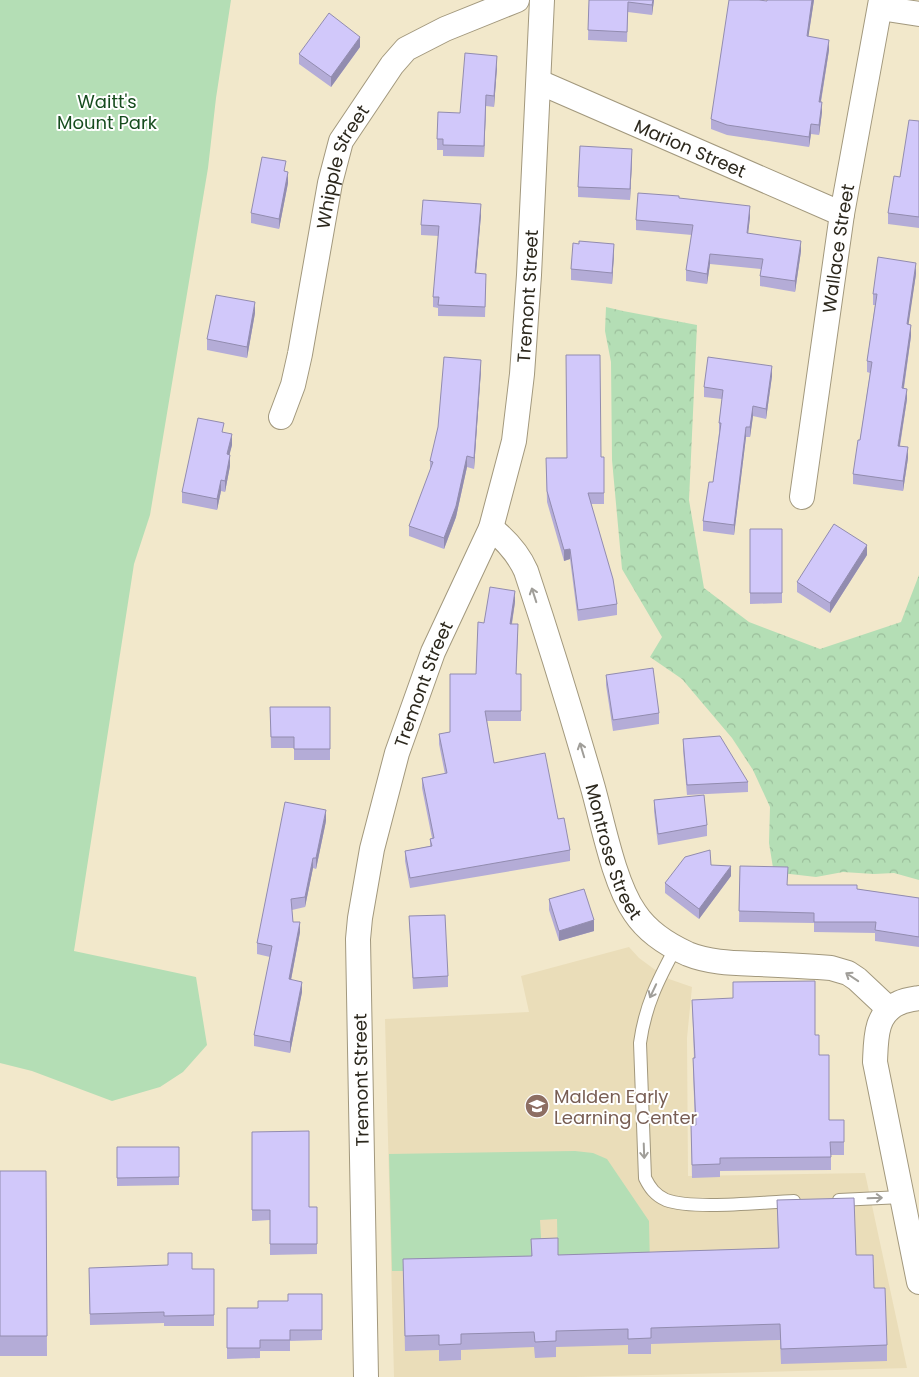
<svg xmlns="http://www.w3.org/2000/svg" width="919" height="1377" viewBox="0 0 919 1377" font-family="Poppins,sans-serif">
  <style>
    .built { fill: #eaddb9 }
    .forest { fill: url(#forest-crowns) }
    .green { fill: #b4deb5 }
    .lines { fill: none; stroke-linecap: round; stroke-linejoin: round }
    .lane-casing { stroke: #a2987d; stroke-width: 14 }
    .street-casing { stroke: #a2987d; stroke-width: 26 }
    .lane { stroke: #fff; stroke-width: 12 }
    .street { stroke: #fff; stroke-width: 24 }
    .wall { fill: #b4acd7 }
    .shaded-wall { fill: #928caf }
    .building { fill: #d1c8fa; stroke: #928caf }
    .oneway { stroke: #a09e99 }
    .labels { text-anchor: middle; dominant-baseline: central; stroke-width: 4; stroke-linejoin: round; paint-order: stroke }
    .park-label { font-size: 18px; fill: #164c1e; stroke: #fff }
    .street-label { font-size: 18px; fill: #2c281d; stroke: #fff }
    .education-label { font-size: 18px; fill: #785e54; stroke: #fff; text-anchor: start }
  </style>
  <defs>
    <pattern id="forest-crowns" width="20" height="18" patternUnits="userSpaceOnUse" patternTransform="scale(1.25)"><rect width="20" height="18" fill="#b4deb5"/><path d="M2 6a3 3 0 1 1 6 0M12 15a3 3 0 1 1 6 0" fill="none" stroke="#9bbe9b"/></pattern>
  </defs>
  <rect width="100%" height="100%" fill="#f2e8cb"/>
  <path class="built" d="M629 947 639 958 654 969 669 979 692 987 687 1038 688 1176 865 1173 907 1368 575 1377H394L385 1019 529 1012 521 976Z"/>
  <path class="forest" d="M606 307 623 311 697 325 689 500 704 588 749 622 820 649 901 622 919 575V880L894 873 874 874 843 872 816 877 790 874H774L769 843 770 807 753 770 732 738 682 679 650 657 662 637 622 569 612 460 611 362 605 331Z"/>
  <path class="green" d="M0 0H231L216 98 208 168 150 515 134 564 74 951 196 977 207 1045 183 1072 160 1087 112 1101 32 1071 0 1063Z
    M575 1151 593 1153 607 1159 649 1221 650 1267 558 1270 557 1219 540 1220 542 1254 532 1271H392L389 1154Z"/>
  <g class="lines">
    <g class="lane-casing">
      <path id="lane" d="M676 947C658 980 645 1006 640 1043L645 1178C650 1188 655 1195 666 1200 693 1210 763 1202 794 1201
        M839 1200 902 1197"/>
    </g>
    <g class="street-casing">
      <g id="street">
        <path d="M880 8 919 14"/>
        <path id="s1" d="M539 82 842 214"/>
        <path id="s2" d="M281 417 293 385 300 354 330 183 341 141 392 65 406 49 445 29 517 0"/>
        <path id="s3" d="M802 497 842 214 881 0"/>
        <path id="s4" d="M491 528C506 540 518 553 526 571 550 643 572 715 593 788 603 824 614 883 635 913 647 931 668 945 688 954 710 963 735 963 759 964 783 965 807 966 831 968L848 973 857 979 889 1009"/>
        <path d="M919 998C913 999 905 1000 899 1003 875 1013 876 1039 875 1062L919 1282"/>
        <path id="s5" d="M366 1377 358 939 360 918 372 849 397 753 433 652 491 528 514 441 522 374 529 275 542 0"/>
      </g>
    </g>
    <use href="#lane" class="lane"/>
    <use href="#street" class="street"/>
  </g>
  <path class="wall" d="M589 0H654L652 15 628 12 627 42 588 40Z
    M814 0 808 37 829 50 821 102 822 112 819 135 811 134 809 147 727 135 711 129V119L767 1Z
    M360 47 331 87 299 64V54Z
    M497 67 494 107 486 106 484 157 443 156V150H437V139L460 113Z
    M919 121V228L888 224V213Z
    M632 160 630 200 578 197V187Z
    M286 172 288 183 279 229 251 223V213Z
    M679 198 750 217 748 233 801 251 795 292 760 286V276L761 269 710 264 707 284 686 281V270L692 235 636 230V220Z
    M481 215 476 273 486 284 485 317 438 316V308L433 307V297L439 236 421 235V225Z
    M614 254 612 284 571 280V269Z
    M916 274 908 324 911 336 904 388 907 399 900 446 908 458 903 491 853 484V474L860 440 870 373 867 372V361L875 305H873V294Z
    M255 313 247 358 207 350V339Z
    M481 370 474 469 467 467 456 517 444 549 409 536V526L430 472V461Z
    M772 376 766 419 753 416 750 437H746L734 535 703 531V521L713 482 719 433V423L722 399 704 397V387Z
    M224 432 232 445 229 455 230 466 225 492 221 491 217 510 182 503V492Z
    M604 457V504H591L617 604V615L578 621 570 559 564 561 547 502 546 458Z
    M750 529H782V603L750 604Z
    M867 555 830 613 797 592V582Z
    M515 602 512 624 518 635 516 674H521V721H487L494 763 558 819 570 850V861L410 888 405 861V851L430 846V839L432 838 422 788V778L445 774 439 744V734L450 732 476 674 484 623Z
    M606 675 659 713V724L613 731 606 685Z
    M270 707H330V760H294V748H271Z
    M683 739 748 782V792L687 795 683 750Z
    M654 800 707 825V836L658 845 654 811Z
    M326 821 316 869 313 868 305 907 292 910 293 922 300 932 291 980 302 992 290 1053 254 1046V1035L270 957 257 954V943Z
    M711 865 731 876 699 919 665 893V883Z
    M740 866 787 885 857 889 919 898V947L875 941V933L814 932V923L739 922Z
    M549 899 594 931 559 941 549 910Z
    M409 916 448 976V987L413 989Z
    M692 1000 815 1035 829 1120H844V1155H831V1170L720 1171V1177L692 1178 691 1125H695L693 1071V1058H694Z
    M252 1132 309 1207H317V1254L270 1255V1220L252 1221Z
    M117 1147H179V1185L117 1186Z
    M0 1171H46L47 1356H0Z
    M777 1200 856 1255 874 1288 887 1345V1361L781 1364 780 1340 651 1344V1354H628V1345L556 1347V1357L535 1358 534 1347 461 1350V1360L439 1361V1350L405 1351 403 1259 531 1256V1239L558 1255 778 1248Z
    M89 1268 214 1269V1326H164V1323L90 1325Z
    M322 1294V1340L290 1341V1351H260V1358L227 1359V1308H258Z"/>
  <path class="shaded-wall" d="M653 0H654L652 15V5Z
    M812 0H814L807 46V36Z
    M360 37V47L331 87V77Z
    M829 40V50L819 112V102Z
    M497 56V67L494 107V96Z
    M486 95V106L484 157V146Z
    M822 102V112L819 135V125Z
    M811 124V134L809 147V137Z
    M632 149V160L630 200V189Z
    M288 172V183L279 229V219Z
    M481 204V215L475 284V273Z
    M750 206V217L747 243V233Z
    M801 241V251L795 292V281Z
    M614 244V254L612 284V273Z
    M710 254V264L707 284V274Z
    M916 263V274L907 335V324Z
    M255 302V313L247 358V347Z
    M911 325V336L902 399V388Z
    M481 360V370L474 469V458Z
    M772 366V376L766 419V409Z
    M907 389V399L898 456V446Z
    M753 406V416L750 437V427Z
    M746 427V437L734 535V525Z
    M232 434V445L227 465V454Z
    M908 447V458L903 491V481Z
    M230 455V466L225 492V481Z
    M467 456V467L456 517 444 549V538Z
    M221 480V491L217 510V499Z
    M867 545V555L830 613V603Z
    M570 549V559L564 561V550Z
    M515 591V602L510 634V624Z
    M326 810V821L316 869V858Z
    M313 858V868L305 907V897Z
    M731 866V876L699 919V909Z
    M594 920V931L559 941V931Z
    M300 922V932L289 990V979Z
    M302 982V992L290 1053V1042Z"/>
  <path class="building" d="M589 0H653L652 5 628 2 627 32 588 30Z
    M729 0H759L767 1V0H812L807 36 829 40 819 102H822L819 125 811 124 809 137 727 125 711 119Z
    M329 13 360 37 331 77 299 54Z
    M465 53 497 56 494 96 486 95 484 146 443 145V139H437L438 112 460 113Z
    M909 120 919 121V217L888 213 894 176 900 177Z
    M580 146 632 149 630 189 578 187Z
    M262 157 286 161 284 171 288 172 279 219 251 213Z
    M638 193 679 196V198L750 206 747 233 801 241 795 281 760 276 763 259 710 254 707 274 686 270 693 225 636 220Z
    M423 200 481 204 475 273 486 274 485 307 438 305 439 297H433L439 226 421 225Z
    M579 241 614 244 612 273 571 269 573 243 579 244Z
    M878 257 916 263 907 324 911 325 902 388 907 389 898 446 908 447 903 481 853 474 858 440H860L872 362 867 361 877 294H873Z
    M216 295 255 302 247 347 207 339Z
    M566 355H600L601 457H604V493H588L613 579 617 604 578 610 570 549 564 550 547 491 546 458H567Z
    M444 357 481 360 474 458 467 456 456 506 444 538 409 526 433 462 430 461 438 427Z
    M708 357 772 366 766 409 753 406 750 427H746L734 525 703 521 709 482H713L721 423H719L723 390 704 387Z
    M198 418 224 423 222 432 232 434 227 454 230 455 225 481 221 480 217 499 182 492Z
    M834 524 867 545 830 603 797 582Z
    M750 529H782V593H750Z
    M490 587 515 591 510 624H518L516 674H521V711H485L494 763 545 753 558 819 564 818 570 850 410 878 405 851 432 846 430 839 434 838 422 778 447 773 439 734 450 732V674H476L478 622 484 623Z
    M653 668 659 713 613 720 606 675Z
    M270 707H330V749H294V737H271Z
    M720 736 748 782 687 785 683 739Z
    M704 795 707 825 658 834 654 800Z
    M285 802 326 810 316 858H313L305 897 291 899 293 922H300L289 979 302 982 290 1042 254 1035 272 946 257 943Z
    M710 850 711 865 731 866 699 909 665 883 685 857Z
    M740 866 788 867 787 885H857V889L919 898V937L875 930 876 922H814V913L739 911Z
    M584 889 594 920 559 931 549 899Z
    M445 915 448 976 413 978 409 916Z
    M815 981V1035H819V1055H829V1120H844V1142H830L831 1157 720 1158V1164L692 1165 691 1125H696L693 1058H695L692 1000 733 998V982Z
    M309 1131V1207H317V1244H270V1210H252V1132Z
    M117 1147H179V1177L117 1178Z
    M0 1171H46L47 1336H0Z
    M854 1198 856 1255H873L874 1288H885L887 1345 781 1349 780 1324 651 1328V1338L628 1339V1329L556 1331V1341L535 1342 534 1332 461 1334V1344L439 1345V1335L405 1336 403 1259 532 1256 531 1239 558 1238V1255L779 1248 777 1200Z
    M168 1253H192V1269H214V1315L164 1316V1312L90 1314 89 1268 168 1265Z
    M288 1294H322V1330H290V1340H260V1348H227V1308H258V1301H288Z"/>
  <defs><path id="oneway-shaft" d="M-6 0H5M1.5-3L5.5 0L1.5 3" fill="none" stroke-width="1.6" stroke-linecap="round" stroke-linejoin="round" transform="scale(1.25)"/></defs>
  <g class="oneway">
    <use href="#oneway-shaft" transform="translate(534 595) rotate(-108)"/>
    <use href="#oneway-shaft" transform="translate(582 750) rotate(-107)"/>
    <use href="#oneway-shaft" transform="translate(852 977) rotate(-146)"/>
    <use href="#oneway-shaft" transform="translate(653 991) rotate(115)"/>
    <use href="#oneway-shaft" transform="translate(644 1151) rotate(88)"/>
    <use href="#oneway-shaft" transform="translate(875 1198) rotate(-2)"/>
  </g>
  <defs>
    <g id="school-disc" transform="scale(1.25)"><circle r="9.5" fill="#8d6e63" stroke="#fff"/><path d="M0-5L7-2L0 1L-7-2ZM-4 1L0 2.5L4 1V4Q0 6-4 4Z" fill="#fff"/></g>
  </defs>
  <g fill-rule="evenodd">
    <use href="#school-disc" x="537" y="1106"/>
  </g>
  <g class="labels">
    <g class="park-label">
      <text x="107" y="101">Waitt's<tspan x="107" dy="21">Mount Park</tspan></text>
    </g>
    <g class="street-label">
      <text stroke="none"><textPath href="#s1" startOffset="165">Marion Street</textPath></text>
      <text stroke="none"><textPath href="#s2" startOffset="259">Whipple Street</textPath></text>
      <text stroke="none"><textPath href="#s3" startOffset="251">Wallace Street</textPath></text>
      <text stroke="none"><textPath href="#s5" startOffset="1108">Tremont Street</textPath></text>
      <text stroke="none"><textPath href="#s5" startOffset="702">Tremont Street</textPath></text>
      <text stroke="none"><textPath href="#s4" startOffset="350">Montrose Street</textPath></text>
      <text transform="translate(361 1080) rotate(-91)">Tremont Street</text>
    </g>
    <g class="education-label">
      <text x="554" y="1096">Malden Early<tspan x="554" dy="21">Learning Center</tspan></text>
    </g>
  </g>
</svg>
